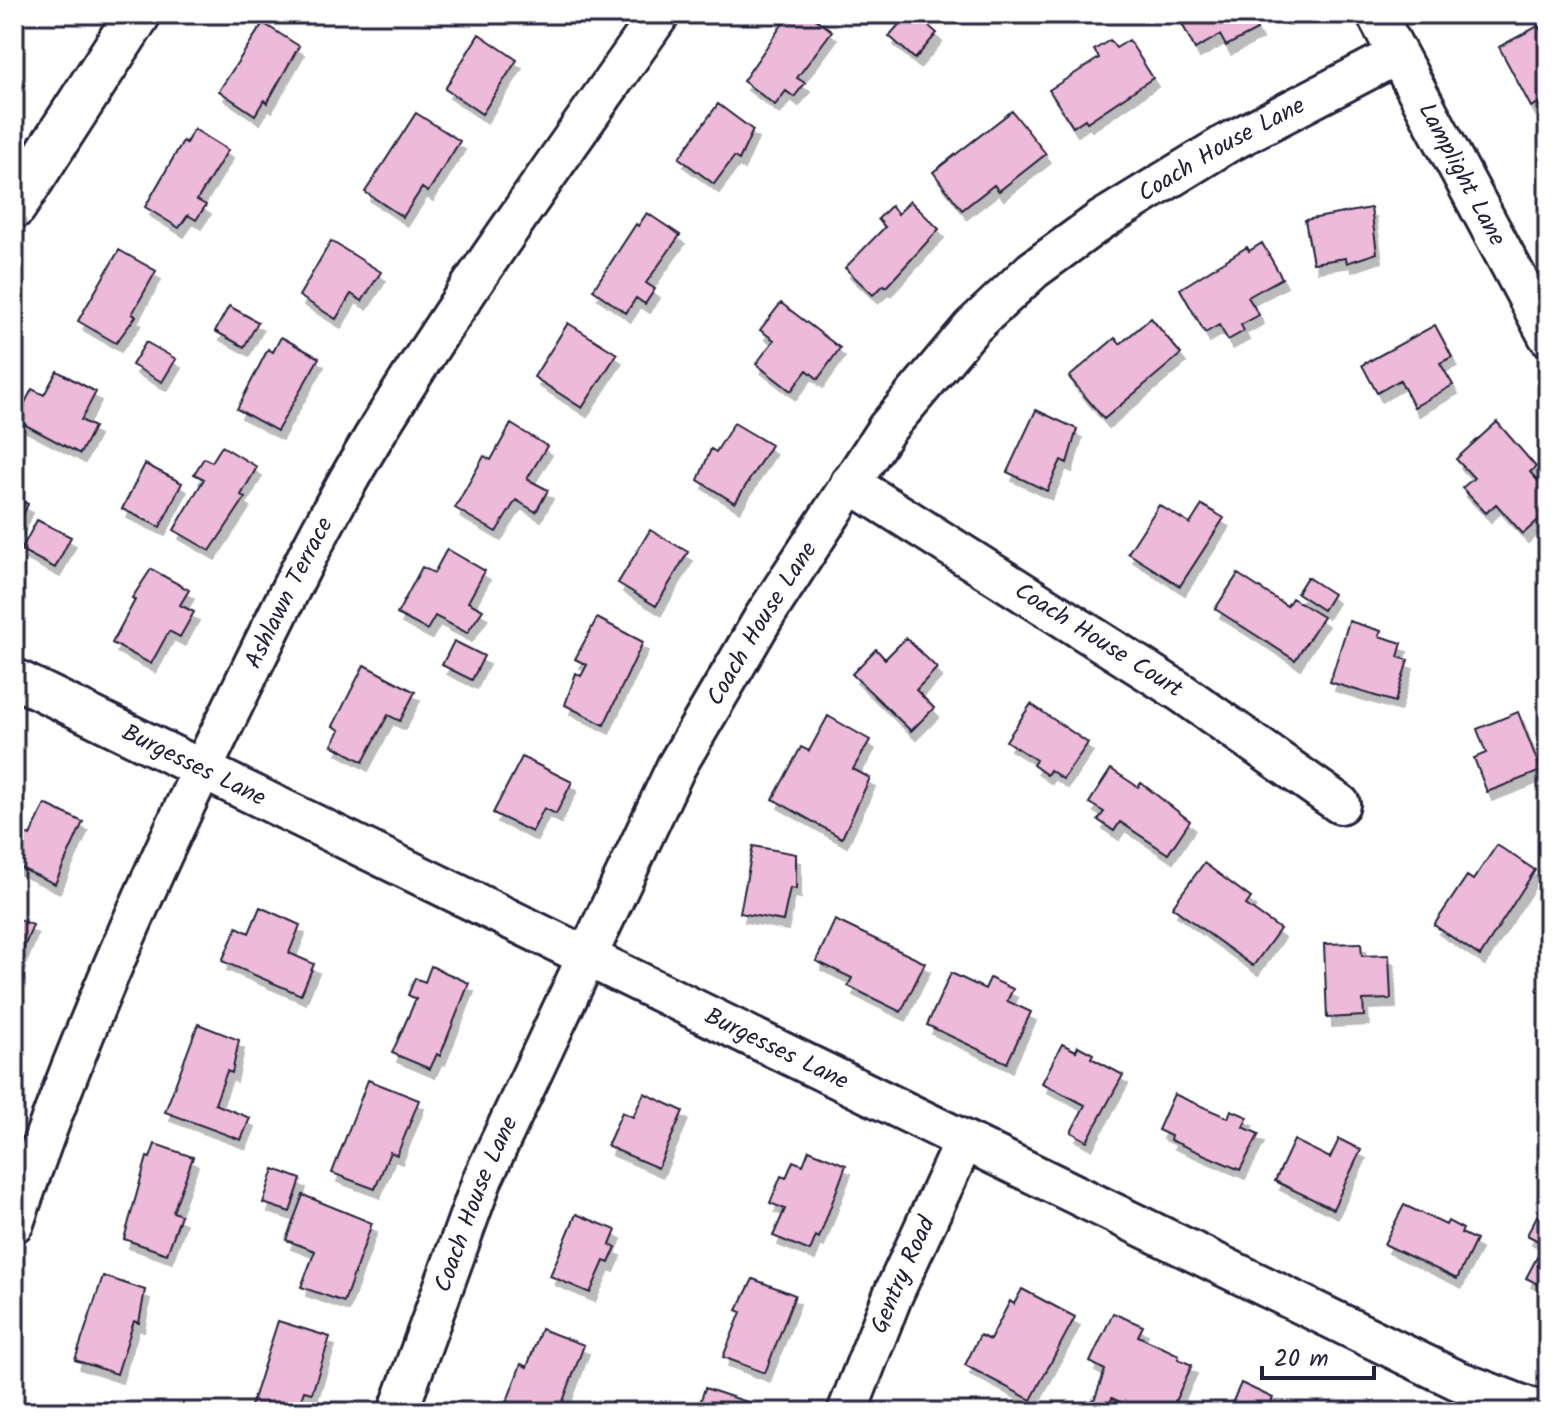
<svg xmlns="http://www.w3.org/2000/svg" width="1562" height="1426" viewBox="0 0 1562 1426" font-family="Kalam,sans-serif">
  <style>
    .building { fill: #edbad9; stroke: #22223b; stroke-width: 2; filter: url(#shadow) }
    .lines { fill: none; stroke-linecap: round; stroke-linejoin: round }
    .street-casing { stroke: #22223b; stroke-width: 44 }
    .secondary-casing { stroke: #22223b; stroke-width: 50 }
    .street { stroke: #fff; stroke-width: 38 }
    .secondary { stroke: #fff; stroke-width: 44 }
    .labels { text-anchor: middle; dominant-baseline: central; stroke-width: 8; stroke-linejoin: round; paint-order: stroke }
    .street-label { font-size: 24px; fill: #22223b; stroke: #fff }
  </style>
  <defs>
    <filter id="shadow"><feDropShadow dx="5" dy="9" stdDeviation="0" flood-color="#0004"/></filter>
  </defs>
  <rect width="100%" height="100%" fill="#fff"/>
  <filter id="ink" filterUnits="userSpaceOnUse"><feTurbulence type="fractalNoise" baseFrequency=".0125" numOctaves="2"/><feDisplacementMap in="SourceGraphic" scale="16" xChannelSelector="R" yChannelSelector="G"/><feConvolveMatrix kernelMatrix="1 2 1 2 8 2 1 2 1" color-interpolation-filters="sRGB"/></filter>
  <g filter="url(#ink)">
    <path class="building" d="M794 14H809L832 31 797 78 805 83 794 97 786 91 775 105 743 81 788 16 791 19Z
      M908 14H915L937 33 915 59 889 36Z
      M1177 14H1248L1257 30 1226 46 1220 35 1195 49Z
      M263 23 299 46 267 103 264 100 255 115 219 91Z
      M1538 26 1548 40V98L1531 107 1499 47Z
      M479 34 517 60 482 114 445 89Z
      M1110 40 1116 48 1129 40 1153 78 1087 122 1085 119 1073 127 1049 90 1099 58 1094 50Z
      M718 104 753 130 739 160 734 157 714 184 679 158Z
      M1012 111 1046 154 999 191 994 185 962 210 933 172Z
      M416 113 460 141 428 192 422 188 403 217 365 192Z
      M194 129 228 150 197 200 206 205 196 220 188 215 179 228 145 207 183 141 186 143Z
      M910 201 939 229 886 287 884 285 873 295 845 268 885 227 878 219 891 206 898 214Z
      M1371 208 1377 253 1347 263 1346 258 1313 263 1305 220Z
      M647 213 680 235 646 283 655 289 645 304 636 298 626 313 593 290 636 224 638 226Z
      M331 241 381 272 362 301 351 294 336 319 299 296Z
      M1262 243 1282 278 1248 297 1259 315 1241 325 1244 331 1228 340 1219 325 1205 333 1180 289 1247 247 1249 251Z
      M119 250 156 271 132 314 136 316 116 343 78 321Z
      M781 303 840 348 818 379 807 370 791 391 756 364 774 340 760 330Z
      M229 306 258 322 244 347 215 331Z
      M1151 318 1181 354 1104 419 1069 377 1115 338 1120 344Z
      M568 323 617 354 582 408 534 377Z
      M1435 325 1452 357 1440 363 1453 385 1414 407 1400 380 1377 393 1362 365Z
      M281 337 319 358 277 431 237 409 268 349 273 352Z
      M146 342 176 359 162 382 132 365Z
      M57 371 96 392 81 420 94 427 80 454 16 420 32 389 44 395Z
      M1036 410 1077 429 1067 463 1061 460 1047 491 1007 472Z
      M1497 422 1536 467 1530 472 1548 492V511L1523 534 1496 504 1486 513 1462 488 1474 478 1456 459Z
      M734 423 771 445 735 503 698 480 711 449 716 452Z
      M511 424 547 446 527 479 548 490 536 512 516 500 496 532 455 508 484 456 491 460Z
      M222 446 257 467 241 495 245 498 210 551 174 530 204 479 194 474 204 458 212 462Z
      M145 464 182 483 160 527 122 509Z
      M14 497 28 504 14 535Z
      M1159 505 1190 524 1202 505 1224 518 1180 586 1128 553Z
      M37 520 71 537 55 568 21 550Z
      M650 530 688 552 656 606 618 583Z
      M447 549 485 571 468 602 483 610 467 633 435 616 427 630 397 614 422 567 434 573Z
      M151 569 189 590 180 605 194 612 180 637 169 631 151 664 112 643 135 600 132 598Z
      M1238 574 1287 606 1292 598 1323 617 1295 660 1215 609Z
      M1307 577 1333 594 1323 610 1297 593Z
      M597 618 643 642 604 725 565 705 576 673 581 676 587 665 575 659Z
      M1349 621 1381 631 1379 636 1402 643 1398 657 1408 660 1395 702 1330 682Z
      M906 638 937 668 916 690 934 708 911 731 852 674 876 649 885 659Z
      M454 641 484 656 472 680 442 665Z
      M364 665 415 692 400 721 388 715 363 762 332 745 340 730 333 726Z
      M1031 704 1088 743 1063 779 1050 770 1047 775 1033 765 1036 760 1006 741Z
      M1518 712 1541 771 1487 792 1474 758 1486 753 1477 729Z
      M828 716 870 740 853 769 870 778 842 838 773 799 801 747 809 751Z
      M522 757 572 782 556 814 544 808 532 832 493 813Z
      M1111 769 1138 787 1141 783 1190 821 1168 854 1120 822 1114 831 1098 820 1104 812 1089 803Z
      M45 804 83 822 55 884 14 865V829L30 836Z
      M1497 845 1535 870 1480 956 1434 925 1467 876 1473 880Z
      M753 846 796 854V889L790 888 783 921 740 913Z
      M1204 863 1251 898 1246 905 1280 929 1253 966 1172 907Z
      M260 907 300 925 289 953 314 964 301 995 222 961 237 927 249 933Z
      M14 918 33 925 14 972Z
      M835 920 925 963 901 1012 848 986 852 978 816 961Z
      M1361 943 1362 956 1389 955 1391 999 1363 1000 1364 1016 1327 1018 1324 944Z
      M431 966 469 983 440 1056 437 1054 430 1069 392 1053 416 999 408 995 415 978 425 982Z
      M951 973 985 989 990 978 1013 989 1007 1001 1031 1012 1007 1063 927 1025Z
      M198 1024 239 1040 232 1073 227 1071 215 1104 250 1118 241 1140 165 1112Z
      M1062 1044 1076 1051 1078 1046 1093 1054 1091 1058 1123 1075 1087 1141 1071 1132 1085 1105 1042 1083Z
      M368 1080 419 1100 397 1155 390 1152 375 1189 332 1173Z
      M644 1093 683 1111 658 1168 607 1146 622 1112 633 1117Z
      M1174 1094 1228 1118 1231 1110 1248 1117 1243 1127 1259 1134 1240 1170 1170 1140 1171 1136 1158 1130Z
      M1339 1139 1361 1150 1333 1209 1275 1181 1294 1140 1330 1158Z
      M155 1144 193 1157 173 1212 181 1215 167 1254 124 1239 147 1157 150 1158Z
      M809 1150 846 1165 819 1238 816 1236 810 1251 773 1236 785 1209 770 1203 781 1176 786 1178 793 1161 803 1165Z
      M274 1169 301 1179 290 1212 263 1203Z
      M303 1195 372 1223 344 1302 301 1287 315 1251 286 1240Z
      M1404 1205 1446 1225 1448 1221 1463 1229 1461 1233 1476 1240 1457 1279 1384 1244Z
      M1539 1212 1548 1217V1289L1526 1278 1544 1244 1527 1235Z
      M576 1214 616 1230 610 1245 616 1247 609 1263 604 1261 590 1293 550 1276Z
      M103 1276 145 1290 139 1323 134 1321 117 1374 75 1360Z
      M753 1279 795 1295 765 1373 723 1357 741 1312 737 1310Z
      M1022 1289 1075 1317 1031 1400 965 1365 980 1335 990 1340 1010 1301 1014 1304Z
      M1113 1313 1143 1326 1138 1336 1179 1355 1178 1359 1192 1365 1170 1412H1141L1112 1398 1106 1412H1075L1095 1398 1105 1370 1090 1362Z
      M278 1321 330 1337 312 1393 304 1391 297 1412H249Z
      M541 1329 584 1345 559 1412H503L521 1364 527 1367Z
      M1241 1383 1273 1398 1267 1410 1272 1412H1228Z
      M705 1388 756 1405 754 1412H697Z"/>
    <g class="lines">
      <g class="street-casing">
        <g id="street">
          <path id="s1" d="M1376 14 1548 336"/>
          <path id="s2" d="M850 483 1182 693 1340 804"/>
          <path id="s3" d="M14 678 1457 1380 1541 1412"/>
          <path id="s4" d="M14 1223C73 1048 148 880 229 714 275 620 319 527 373 438 462 292 562 154 660 14"/>
          <path id="s5" d="M398 1412 483 1178 676 767 764 617 887 428 972 327 1033 270 1100 221 1224 145 1397 55"/>
          <path id="s6" d="M847 1412 893 1295 964 1141"/>
        </g>
      </g>
      <g class="secondary-casing">
        <path id="secondary" d="M14 206 138 14"/>
      </g>
      <use href="#street" class="street"/>
      <use href="#secondary" class="secondary"/>
    </g>
  </g>
  <g class="labels">
    <g class="street-label">
      <text stroke="none"><textPath href="#s5" startOffset="1542">Coach House Lane</textPath></text>
      <text stroke="none"><textPath href="#s1" startOffset="182">Lamplight Lane</textPath></text>
      <text stroke="none"><textPath href="#s4" startOffset="688">Ashlawn Terrace</textPath></text>
      <text stroke="none"><textPath href="#s5" startOffset="870">Coach House Lane</textPath></text>
      <text stroke="none"><textPath href="#s2" startOffset="294">Coach House Court</textPath></text>
      <text stroke="none"><textPath href="#s3" startOffset="200">Burgesses Lane</textPath></text>
      <text stroke="none"><textPath href="#s3" startOffset="848">Burgesses Lane</textPath></text>
      <text stroke="none"><textPath href="#s5" startOffset="222">Coach House Lane</textPath></text>
      <text stroke="none"><textPath href="#s6" startOffset="148">Gentry Road</textPath></text>
    </g>
  </g>
  <rect width="1562" height="1426" fill="none" stroke="#fff" stroke-width="48"/>
  <rect x="24" y="24" width="1514" height="1378" fill="none" stroke="#22223b" stroke-width="3" filter="url(#ink)"/>
  <path d="M1262 1366v12h112v-12" fill="none" stroke="#22223b" stroke-width="4"/>
  <text x="1274" y="1366" font-size="24" fill="#22223b" stroke="#ffffff" stroke-width="6" paint-order="stroke">20 m</text>
</svg>
